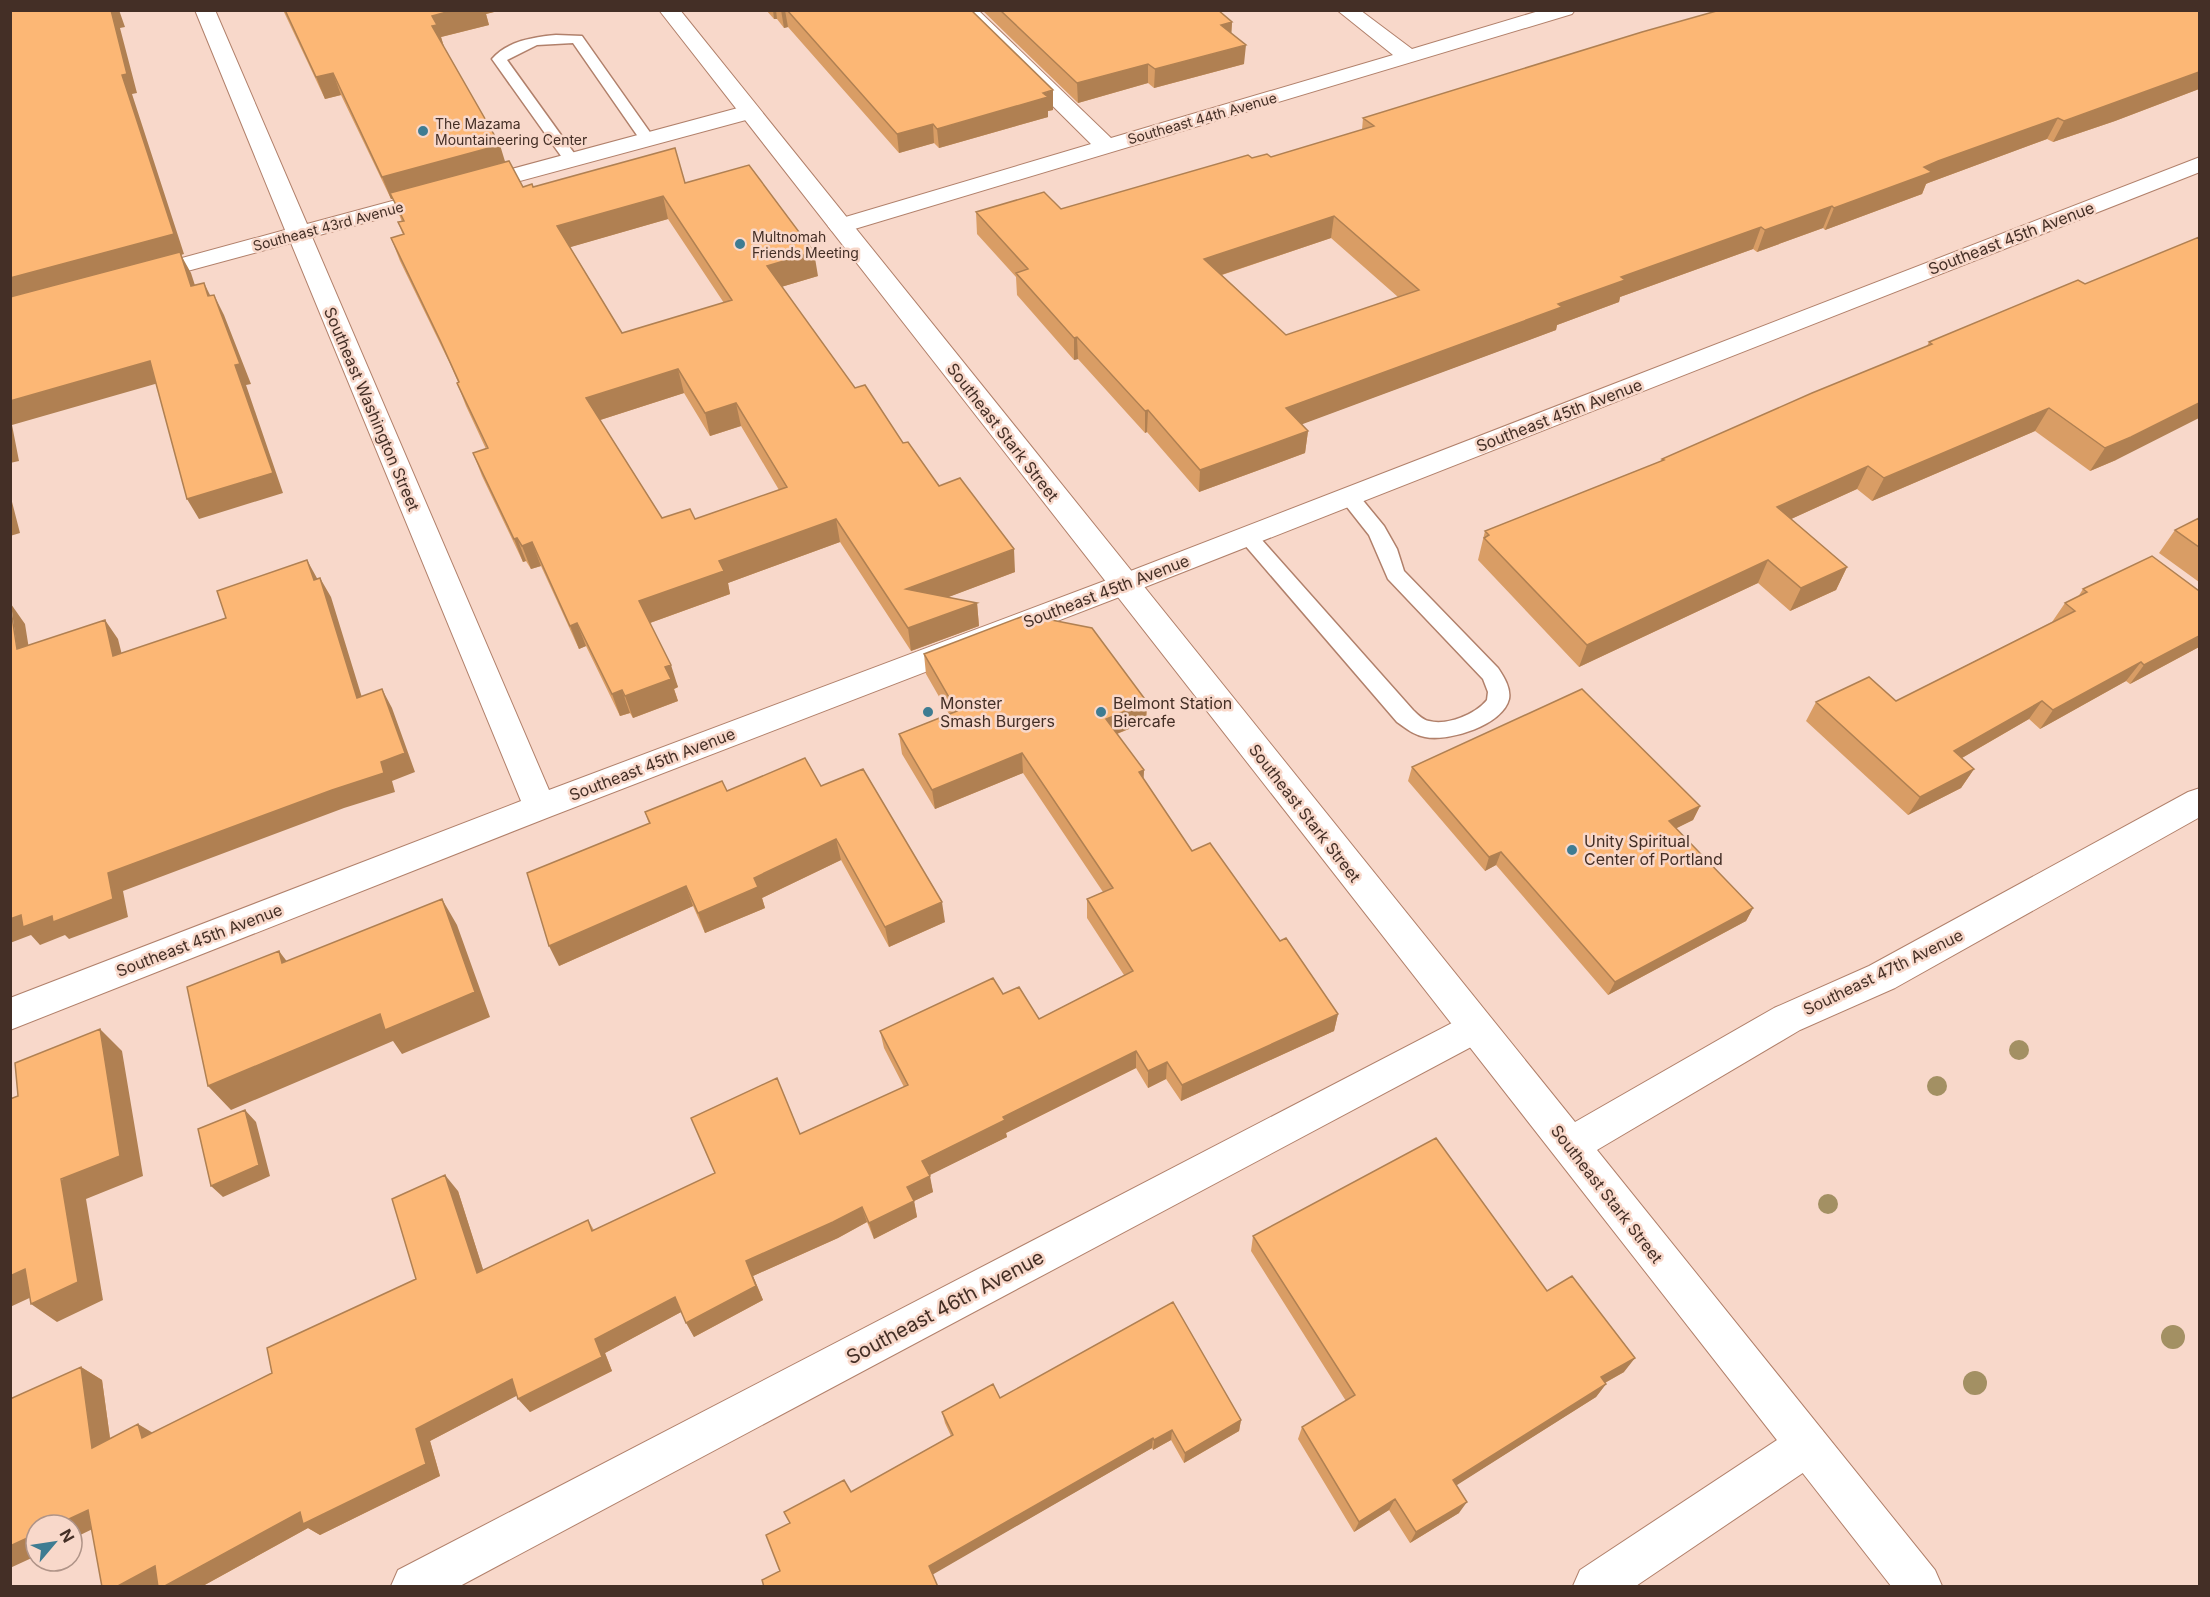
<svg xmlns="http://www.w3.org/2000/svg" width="2210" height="1597" viewBox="0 0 2210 1597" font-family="Inter,sans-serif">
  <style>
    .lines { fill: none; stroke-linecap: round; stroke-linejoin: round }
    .lane-casing { stroke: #b1806b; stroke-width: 3 }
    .street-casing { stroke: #b1806b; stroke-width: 2 }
    .secondary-casing { stroke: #b1806b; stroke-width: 2 }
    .lane { fill: #fff; fill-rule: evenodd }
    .street { fill: #fff; fill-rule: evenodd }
    .secondary { fill: #fff; fill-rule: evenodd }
    .tree { fill: #a39063 }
    .wall { fill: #d99d65; fill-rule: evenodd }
    .shaded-wall { fill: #b08052 }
    .building { fill: #fcb775; stroke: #b08052; stroke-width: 1.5; fill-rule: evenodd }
    .poi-dot { fill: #3e7c92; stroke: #f8d8ca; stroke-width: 2 }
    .labels { text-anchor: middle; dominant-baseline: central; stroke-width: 5; stroke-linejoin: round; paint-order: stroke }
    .far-street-label { font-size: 14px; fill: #442f26; stroke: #f8d8ca }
    .far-poi-label { font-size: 14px; fill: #442f26; stroke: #f8d8ca; text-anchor: start }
    .street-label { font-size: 16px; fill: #442f26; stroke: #f8d8ca }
    .poi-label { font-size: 16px; fill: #442f26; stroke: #f8d8ca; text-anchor: start }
    .near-street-label { font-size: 20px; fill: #442f26; stroke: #f8d8ca }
  </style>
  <rect width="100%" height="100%" fill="#f8d8ca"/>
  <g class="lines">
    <g class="lane-casing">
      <path id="lane" d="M556 35 582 36 654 138 651 141H641L573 43 537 45 507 60 579 160 576 163H566L492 59C507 41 534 37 556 35Z
        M1349 491 1356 492 1384 526 1397 549 1404 571 1498 668C1504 677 1511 688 1509 699 1503 725 1449 742 1425 737 1414 735 1407 729 1397 722L1237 536 1240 531 1247 529 1254 531 1413 710C1417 714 1423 720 1429 721 1447 726 1476 714 1487 700L1488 692 1483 679 1388 579 1369 535 1339 497 1342 492Z"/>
    </g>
    <g class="street-casing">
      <path id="street" d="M195 10H215L307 224 749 105 757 107 760 112 757 117 312 237 549 790 1115 577 2200 157V172L1135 591 552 816 10 1030V998L521 801 291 243 143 283 134 281 131 276 134 271 285 230Z
        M956 10H978L1111 138 1393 55 1337 10H1360L1412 49 1542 10H1575L1572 14 848 231 840 233 832 231 828 226 832 221 1091 144Z
        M1475 1011 1488 1016 1493 1027 1488 1038 460 1586H391L398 1570Z
        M1807 1423 1822 1430 1829 1445 1822 1460 1636 1586H1573L1580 1570 1792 1430Z"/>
    </g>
    <g class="secondary-casing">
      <path id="secondary" d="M659 10H680L1575 1122 1774 1008 1869 966 2188 792 2200 788V817L1895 988 1800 1030 1597 1150 1935 1570 1942 1586H1891Z"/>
    </g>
    <use href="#lane" class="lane"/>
    <use href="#street" class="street"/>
    <use href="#secondary" class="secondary"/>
  </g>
  <g class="tree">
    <circle cx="2019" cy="1050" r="10"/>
    <circle cx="1937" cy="1086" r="10"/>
    <circle cx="1828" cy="1204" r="10"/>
    <circle cx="2173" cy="1337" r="12"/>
    <circle cx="1975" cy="1383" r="12"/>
  </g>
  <path class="wall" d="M283 10H502L486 14 489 25 441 37 444 47 505 162 523 187 685 183 818 276 781 287 855 388 1015 572 948 597 977 603 979 626 911 651 840 542 728 583 730 594 650 623 678 687 674 689 678 701 633 718 630 713 620 716 586 646 579 649 541 566 531 569 526 561 523 562 482 476 473 453 486 449 466 406 457 383 458 382 450 364 400 261 391 238 403 235 398 222H402L393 199H391L341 95 325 99ZM668 219 724 303 622 333 570 247ZM684 393 710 436 741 426 779 490 695 519 662 518 600 420Z
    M766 10H971L1053 110 1048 111V117L939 148 934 143 899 153 788 27 784 28 777 19H774Z
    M982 10H1218L1232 22 1231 33 1244 64 1154 88 1148 83 1078 103Z
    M2199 10V89L2115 121 2053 142 2047 139 1928 183 1926 184 1922 194 1825 230 1823 228 1757 252 1753 249 1620 297 1619 302 1557 325 1556 330 1301 424 1308 431 1305 453 1199 492 1147 432 1145 433 1078 359 1074 360 1017 295 1016 277 977 234 976 212 1061 209 1252 158 1271 157 1362 130 1363 118ZM1331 238 1398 297 1286 335 1222 275Z
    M2078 280 2116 460 2090 471 2035 431 1872 501 1857 489 1791 519 1847 567 1836 590 1790 611 1758 583 1579 667 1478 560 1485 531 1661 461 1662 459 1927 346 1929 342Z
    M2199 518V582L2159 553 2175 530Z
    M2083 589 2199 647 2130 684 2126 681 2040 729 2029 719 1962 758 1974 769 1961 788 1908 815 1806 721 1816 702 1896 701 2052 622 2065 603 2078 597Z
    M924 654 1147 702 1146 722 1117 734 1144 770 1143 778 1192 851 1280 941 1338 1014 1334 1031 1181 1101 1166 1079 1148 1088 1136 1068 1006 1133 1007 1137 929 1175 933 1192 914 1201 917 1217 874 1239 867 1222 838 1238 753 1276 763 1300 694 1337 681 1312 605 1353 612 1371 530 1412 517 1395 430 1441 440 1476 320 1535 308 1528 201 1587H158V1585L155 1587H102L81 1367 102 1380 110 1438 153 1433 272 1373 416 1279 458 1191 483 1270 588 1220 594 1230 800 1134 904 1087 884 1048 880 1031 1003 994 1039 1019 1124 975 1087 918V899L1103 892 1023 773 935 809 902 754 899 734 949 714 926 674Z
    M1412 767 1700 806 1693 820 1676 828 1753 908 1746 921 1608 995 1496 865 1485 871 1408 781Z
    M821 786 945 922 889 947 841 860 762 898 765 908 705 933 693 906 559 966 649 824 645 812 727 791Z
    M1253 1236 1547 1291 1624 1372 1605 1383 1606 1384 1596 1397 1456 1485 1459 1513 1410 1543 1389 1510 1354 1532 1298 1439 1302 1427 1346 1401 1251 1251Z
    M1000 1398 1241 1420 1239 1431 1184 1463 1171 1440 1153 1450 1152 1448 932 1574 780 1571 851 1492 951 1436 945 1423 942 1412Z"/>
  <path class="shaded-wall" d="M111 10H119L125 27 120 28 137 93 132 94 184 254 181 255 191 273 202 307 10 302V278L122 75Z
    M454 10H502L486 14 489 25 441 37 444 47 432 26V16Z
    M773 10H776L777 19H774Z
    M781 10H785L788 27 784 28Z
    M1232 22 1231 41 1221 25Z
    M1246 45 1244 64 1154 88 1155 69Z
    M1148 64V83L1078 103 1077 83Z
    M2199 72V89L2115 121 2053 142 2064 121Z
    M333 73 341 95 325 99 316 77Z
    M1053 90V110L1048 111V117L939 148 937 129Z
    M2058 118 2047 139 1928 183 1926 184 1922 194 1825 230 1834 208 1938 161Z
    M933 124 934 143 899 153 897 134Z
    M500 145 507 168 390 193 393 199H391L382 177Z
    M663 196 668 219 564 249 557 226Z
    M1832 206 1823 228 1757 252 1765 230Z
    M1334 216 1331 238 1203 281 1204 259Z
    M1761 227 1753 249 1620 297 1619 302 1557 325 1556 330 1284 431 1286 408 1558 304 1621 277Z
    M814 252 818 276 771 290 767 266Z
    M204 283 214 303 208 296Z
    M214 295 224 315 251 384 246 385 283 493 199 519 187 499 235 365Z
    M1077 337 1078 359 1074 360V338Z
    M150 361 162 382 12 425 19 461 10 463V401Z
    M678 369 684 393 594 422 586 398Z
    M736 403 741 426 710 436 705 413Z
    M2199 403V418L2116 460 2090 471 2105 448Z
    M2049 408 2035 431 1872 501 1884 478Z
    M1148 410 1147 432 1145 433V411Z
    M1308 431 1305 453 1199 492 1200 470Z
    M1868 466 1857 489 1767 530 1777 507Z
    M10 494 20 533 10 536Z
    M836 519 840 542 728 583 730 594 647 624 639 601 719 561Z
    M517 538 526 561 523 562 514 539Z
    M532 542 541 566 531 569 522 546Z
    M1014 549 1015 572 909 612 906 589Z
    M307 560 318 580H314Z
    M1768 560 1758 583 1579 667 1587 645Z
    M1847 567 1836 590 1790 611 1801 588Z
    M320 578 331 597 368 717 357 698Z
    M977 603 979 626 911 651 908 628Z
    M11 604 25 624 32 668 17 649Z
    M105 620 118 639 127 675 113 656Z
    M577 623 586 646 579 649 570 626Z
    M2199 636V647L2130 684 2144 665Z
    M2141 662 2126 681 2040 729 2053 710Z
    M671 665 678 687 674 689 678 701 633 718 625 696 665 667Z
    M382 689 392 708 415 772 392 781 395 792 344 808 123 891 128 917 69 939 65 935 40 945 31 935 10 943V919L21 915 108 873 381 762Z
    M622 690 630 713 620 716 612 694Z
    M2042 701 2029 719 1941 770 1954 751Z
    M1147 702 1146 722 1106 738V719Z
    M1022 753 1023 773 935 809 932 790Z
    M1974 769 1961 788 1908 815 1920 797Z
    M1144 770 1143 790 1139 772Z
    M1700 806 1693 820 1663 835 1669 821Z
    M836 839 841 860 762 898 765 908 705 933 698 913 754 878Z
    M1501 852 1496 865 1485 871 1489 857Z
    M686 886 693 906 559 966 549 946Z
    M442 899 457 925 490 1017 402 1054 393 1041 231 1110 208 1086Z
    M942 902 945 922 889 947 885 927Z
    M1753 908 1746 921 1608 995 1615 982Z
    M279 951 298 976 282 963Z
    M1338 1014 1334 1031 1181 1101 1182 1085Z
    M100 1029 122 1051 143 1176 86 1199 103 1300 57 1322 31 1304Z
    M1136 1051V1068L1006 1133 1007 1137 926 1177 922 1161 1003 1117Z
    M1167 1062 1166 1079 1148 1088V1071Z
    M245 1110 256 1122 270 1176 223 1197 211 1186Z
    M445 1175 458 1191 489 1288 477 1273Z
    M930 1176 933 1192 914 1201 917 1217 874 1239 869 1223 907 1187Z
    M862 1207 867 1222 838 1238 753 1276 763 1300 694 1337 686 1323 746 1261Z
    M25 1269 51 1288 10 1307V1276Z
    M675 1297 683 1311 605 1353 612 1371 530 1412 518 1399 595 1339Z
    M1635 1358 1624 1372 1592 1390 1601 1377Z
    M81 1367 102 1380 113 1460 92 1448Z
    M512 1379 524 1392 430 1441 440 1476 320 1535 308 1528 201 1587H163L416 1429Z
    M1606 1384 1596 1397 1446 1492 1453 1480Z
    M1241 1420 1239 1431 1184 1463 1185 1453Z
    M138 1424 158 1436 142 1438Z
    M1172 1430 1171 1440 1153 1450 1154 1440Z
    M1153 1438 1152 1448 932 1575 929 1566Z
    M1395 1499 1389 1510 1354 1532 1359 1522Z
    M1467 1502 1459 1513 1410 1543 1416 1532Z
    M88 1510 109 1521 72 1539V1525H56Z
    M36 1534V1556L10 1568V1546Z
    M155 1566 175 1576 155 1587H116Z"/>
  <path class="building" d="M10 10H111L127 74 122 75 174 234 10 278Z
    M285 10H454L432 16 437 25 432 26 500 145 382 177 333 73 316 77Z
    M787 10H971L1053 90 1043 93 1048 97 937 129 933 124 897 134Z
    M1000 10H1218L1232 22 1221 25 1246 45 1155 69 1148 64 1077 83Z
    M1720 10H2199V72L2064 121 2058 118 1938 161 1924 167 1932 172 1834 208 1832 206 1765 230 1761 227 1621 277 1625 280 1558 304 1562 307 1286 408 1308 431 1200 470 1148 410 1145 411 1077 337 1074 338 1016 273 1028 269 976 212 1044 192 1061 209 1248 155 1252 158 1267 154 1271 157 1374 126 1363 118 1642 32ZM1334 216 1419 290 1286 335 1204 259Z
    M675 148 685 183 749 165 814 252 767 266 855 388 865 385 903 443 908 442 939 486 960 478 1014 549 906 589 977 603 908 628 836 519 719 561 724 571 639 601 671 665 665 667 671 679 625 696 622 690 612 694 577 623 570 626 532 542 522 546 517 538 514 539 473 453 488 448 457 383 459 382 440 340 391 238 404 234 398 222 404 221 390 193 509 161 523 187 532 184 533 187ZM663 196 732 300 622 333 557 226ZM678 369 705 413 736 403 787 487 695 519 690 509 662 518 586 398Z
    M2199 237V403L2131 437 2105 448 2049 408 1884 478 1868 466 1777 507 1847 567 1801 588 1768 560 1587 645 1484 538 1489 535 1485 531 1664 460 1662 459 1812 393 1932 344 1929 342 2078 280 2085 284Z
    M180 252 191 286 204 283 208 296 214 295 240 364 235 365 273 473 187 499 150 361 10 401V297Z
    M2199 518V547L2175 530Z
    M2152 556 2199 591V636L2144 665 2141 662 2053 710 2042 701 1954 751 1974 769 1920 797 1816 702 1869 677 1896 701 2075 611 2065 603 2087 592 2083 589Z
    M307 560 314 580 320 578 357 698 382 689 405 753 381 762 384 773 332 790 108 873 113 899 53 922 52 916 23 927 21 915 10 919V604L17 649 105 620 113 656 226 618 217 591Z
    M1026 615 1092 628 1147 702 1106 719 1144 770 1139 772 1192 851 1210 843 1280 941 1286 938 1338 1014 1182 1085 1167 1062 1148 1071 1136 1051 1003 1117 1005 1120 922 1161 930 1176 907 1187 914 1201 869 1223 862 1207 833 1222 746 1261 756 1286 686 1323 675 1297 595 1339 602 1357 518 1399 512 1379 416 1429 426 1464 303 1524 300 1512 163 1587H158L155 1566 116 1587H102L88 1510 56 1525H36V1534L10 1546V1399L81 1367 92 1448 138 1424 142 1438 272 1373 267 1348 416 1279 392 1199 445 1175 477 1273 588 1220 592 1231 715 1173 691 1118 777 1078 800 1134 908 1085 880 1031 993 978 1003 994 1019 987 1039 1019 1133 971 1087 899 1113 888 1022 753 932 790 899 734 957 711 924 654Z
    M1582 689 1700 806 1669 821 1753 908 1615 982 1501 852 1489 857 1412 767Z
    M805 758 821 786 863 769 942 902 885 927 836 839 754 878 758 887 698 913 686 886 549 946 527 873 650 823 645 812 722 781 727 791Z
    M442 899 475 992 385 1030 380 1014 208 1086 187 987 279 951 282 963Z
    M100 1029 120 1156 61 1179 78 1282 31 1304 25 1269 10 1276V1099L18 1096 15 1063Z
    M245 1110 259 1165 211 1186 198 1129Z
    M1436 1138 1547 1291 1572 1276 1635 1358 1601 1377 1606 1384 1453 1480 1467 1502 1416 1532 1395 1499 1359 1522 1302 1427 1355 1395 1253 1236Z
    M1173 1302 1241 1420 1185 1453 1172 1430 1154 1440 1153 1438 929 1566 938 1587H764L762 1580 780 1571 766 1535 790 1523 784 1512 844 1480 851 1492 953 1435 942 1412 993 1384 1000 1398Z"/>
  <g class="poi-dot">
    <circle cx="423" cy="131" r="6"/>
    <circle cx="740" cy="244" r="6"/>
    <circle cx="928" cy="712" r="6"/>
    <circle cx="1101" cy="712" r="6"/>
    <circle cx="1572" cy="850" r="6"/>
  </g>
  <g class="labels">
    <g class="far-street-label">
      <text transform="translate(1202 118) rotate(-16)">Southeast 44th Avenue</text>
      <text transform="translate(328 226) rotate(-15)">Southeast 43rd Avenue</text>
    </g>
    <g class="far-poi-label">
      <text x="435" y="123">The Mazama<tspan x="435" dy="16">Mountaineering Center</tspan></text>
      <text x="752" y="236">Multnomah<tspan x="752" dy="16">Friends Meeting</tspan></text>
    </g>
    <g class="street-label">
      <text transform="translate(2011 238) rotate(-21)">Southeast 45th Avenue</text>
      <text transform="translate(372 409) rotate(67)">Southeast Washington Street</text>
      <text transform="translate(1559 415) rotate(-21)">Southeast 45th Avenue</text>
      <text transform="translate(1003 432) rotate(52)">Southeast Stark Street</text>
      <text transform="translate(1106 591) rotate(-21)">Southeast 45th Avenue</text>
      <text transform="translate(652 764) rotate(-21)">Southeast 45th Avenue</text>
      <text transform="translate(1305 813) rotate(52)">Southeast Stark Street</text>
      <text transform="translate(199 940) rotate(-21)">Southeast 45th Avenue</text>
      <text transform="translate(1883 972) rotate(-26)">Southeast 47th Avenue</text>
      <text transform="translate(1607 1194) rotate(52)">Southeast Stark Street</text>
    </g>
    <g class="poi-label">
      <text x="940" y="703">Monster<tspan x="940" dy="18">Smash Burgers</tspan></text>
      <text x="1113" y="703">Belmont Station<tspan x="1113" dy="18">Biercafe</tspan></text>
      <text x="1584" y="841">Unity Spiritual<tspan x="1584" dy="18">Center of Portland</tspan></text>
    </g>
    <g class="near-street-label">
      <text transform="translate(945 1307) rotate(-28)">Southeast 46th Avenue</text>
    </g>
  </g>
  <rect width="2210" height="1597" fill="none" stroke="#442f26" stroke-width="24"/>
  <g transform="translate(54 1543) rotate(61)"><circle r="28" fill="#f8d8ca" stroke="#b09488" stroke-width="1.5"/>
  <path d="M0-4.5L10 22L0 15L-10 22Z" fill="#3e7c92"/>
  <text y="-9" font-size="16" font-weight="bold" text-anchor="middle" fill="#442f26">N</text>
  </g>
</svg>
